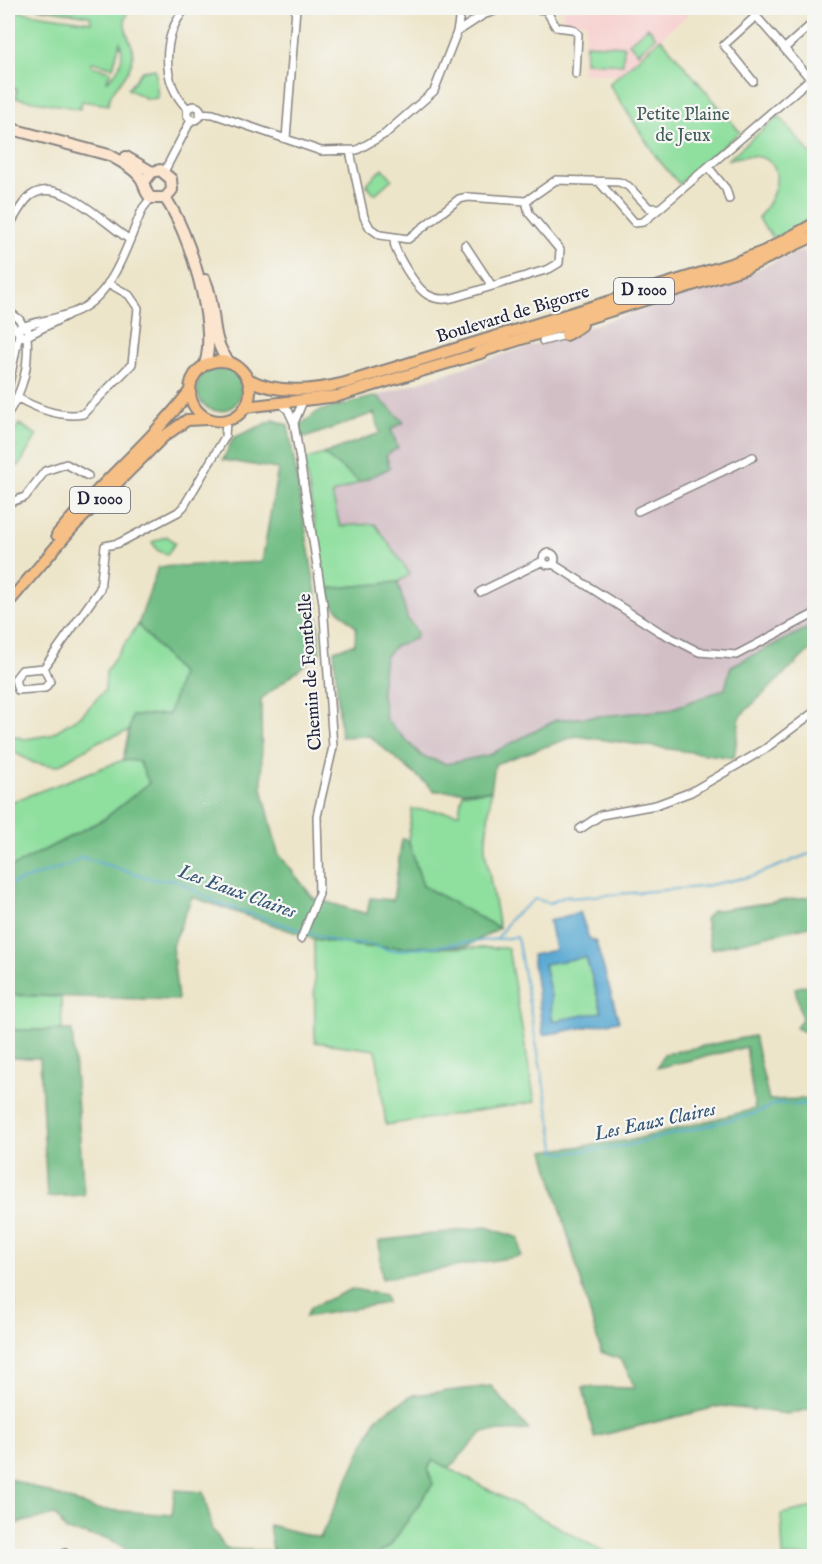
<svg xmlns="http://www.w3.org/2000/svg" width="822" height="1564" viewBox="0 0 822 1564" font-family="'IM FELL English',serif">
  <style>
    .built { fill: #f7d0cf }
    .industrial { fill: #d2bec5 }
    .green { fill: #8fdf9f; stroke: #58806d; stroke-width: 1.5; fill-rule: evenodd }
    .forest { fill: #73be86; stroke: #4a7060; stroke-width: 1.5 }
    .water { fill: #57a7d1; stroke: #3c6486; stroke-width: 1.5; fill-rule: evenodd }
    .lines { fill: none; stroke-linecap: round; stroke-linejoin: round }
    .stream { stroke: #57a7d1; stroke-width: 2 }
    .minor-casing { stroke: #888482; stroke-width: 10 }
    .secondary-casing { stroke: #888482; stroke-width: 14 }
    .primary-casing { stroke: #888482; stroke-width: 14 }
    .minor { stroke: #fff; stroke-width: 7 }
    .secondary { stroke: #fbe5cf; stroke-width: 10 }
    .primary { stroke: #f5bf86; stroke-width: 10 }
    .labels { text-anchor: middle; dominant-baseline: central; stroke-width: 4.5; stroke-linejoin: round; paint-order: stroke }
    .shield { fill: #f6f6f2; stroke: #626272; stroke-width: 1.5 }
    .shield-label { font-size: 16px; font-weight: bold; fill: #22223b }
    .park-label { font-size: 18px; fill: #435b59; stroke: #f6f6f2 }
    .street-label { font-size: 18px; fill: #22223b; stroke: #f6f6f2 }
    .water-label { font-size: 20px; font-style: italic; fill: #375777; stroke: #f6f6f2 }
  </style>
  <rect width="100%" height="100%" fill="#f6f6f2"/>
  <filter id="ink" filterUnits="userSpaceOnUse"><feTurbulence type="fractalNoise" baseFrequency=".0167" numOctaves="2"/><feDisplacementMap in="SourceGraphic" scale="12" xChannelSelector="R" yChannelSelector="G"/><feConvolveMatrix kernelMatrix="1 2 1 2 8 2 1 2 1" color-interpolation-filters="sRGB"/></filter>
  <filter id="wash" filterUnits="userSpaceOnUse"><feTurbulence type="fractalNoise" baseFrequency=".008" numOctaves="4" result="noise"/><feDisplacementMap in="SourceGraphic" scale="24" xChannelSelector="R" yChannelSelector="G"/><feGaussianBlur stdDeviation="1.35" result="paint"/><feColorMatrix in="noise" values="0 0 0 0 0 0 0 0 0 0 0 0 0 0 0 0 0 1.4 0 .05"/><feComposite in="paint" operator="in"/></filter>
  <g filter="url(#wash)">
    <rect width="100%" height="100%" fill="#ede5c9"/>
    <path class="built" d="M563 8H695L618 75 582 73 586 22 563 20Z
      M814 242V275L803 250Z"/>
    <path class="industrial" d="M803 250 814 275V625L731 666 726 689 668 710 556 720 489 755 446 764 422 756 386 720 381 689 385 657 394 646 415 639 417 633 407 618 398 582 409 574 340 526 332 494 390 468 386 455 391 429 404 422 377 396 731 280Z"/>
    <path class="green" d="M37 8H109L128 10C127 14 124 20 125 24 125 36 136 45 132 61 128 79 110 87 108 105L82 101 80 109 16 98 17 89 8 88V10L91 22 90 16ZM120 42C125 58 119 72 106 82L111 71 91 66V62L113 67Z
      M648 27 656 37 638 53 629 43Z
      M661 38 740 132 679 184 657 158 609 84Z
      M586 44 624 46 623 64 585 62Z
      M155 69 158 98 147 99 128 89 142 71Z
      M779 116 814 158V216L791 231 773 238 758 218C789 180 782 144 727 160Z
      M383 168 392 179 375 194 366 184Z
      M19 424 37 435 19 466 8 459V444Z
      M323 454 360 482 332 494 340 526 375 524 410 574 398 582 326 589 304 460Z
      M167 536 175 543 167 555 157 550 152 542Z
      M138 625 181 674 169 714 132 716 129 731 99 741 57 766 34 763 8 749V735L25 739 50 735 82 715 105 690 106 671Z
      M123 760 139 761 149 783 104 819 8 869V803Z
      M491 791 485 850 499 928 423 886 408 840 412 809 459 813 462 793Z
      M314 939 365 947 508 948 535 1102 386 1125 376 1050 315 1042Z
      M8 947 10 995 61 997 62 1030H8Z
      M586 957 602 1012 552 1021 551 996 544 964Z
      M8 1278 15 1303 8 1322Z
      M433 1460 612 1556H374L390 1546Z
      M814 1507V1556H783L781 1514Z"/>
    <path class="forest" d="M197 389a22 22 0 1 1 44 0a22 22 0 1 1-44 0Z
      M377 396 404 422 391 429 398 448 386 455 390 468 360 482 323 454 380 433 374 413 302 439 300 425 319 411Z
      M274 420 288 425 316 593 320 653 261 699 262 788 278 853 313 898 367 914 370 898 393 900 402 839 408 840 423 886 499 928 468 946 365 947 314 939 192 897 172 946 178 1000 10 995 8 869 104 819 149 783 139 761 123 760 132 716 169 714 181 674 138 625 158 567 262 562 278 469 223 460 233 438Z
      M398 582 407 618 417 632 415 639 395 646 385 657 381 689 386 720 422 756 446 764 489 755 556 720 668 710 725 689 731 666 814 625V646L740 716 734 758 576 736 495 764 491 791H435L369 736 341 737 334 650 355 644 356 627 329 601 326 589Z
      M814 896V925L711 949 705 919 712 911Z
      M814 983V1036L796 1028 802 1019 795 988Z
      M8 1030H72L84 1195 47 1197 40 1058H8Z
      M754 1036 769 1100 808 1099 814 1095V1408L788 1414 721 1406 594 1437 583 1387 635 1388 622 1360 601 1352 544 1151 632 1140 755 1109 746 1047 657 1068 664 1054Z
      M486 1227 519 1238 521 1256 382 1279 379 1241Z
      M352 1289 385 1295 387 1303 305 1317 311 1307Z
      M491 1386 529 1430 483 1432 449 1468 433 1460 428 1468 433 1484 390 1546 374 1556H136L110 1539 66 1531 55 1515 8 1525V1478L95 1509 172 1515 175 1490 203 1492 213 1530 226 1549 273 1551 269 1525 320 1538 377 1417 413 1395Z"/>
    <path class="water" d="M580 912 589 938 596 942 619 1021 543 1035 532 955 555 950 549 921ZM586 957 602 1012 552 1021 551 996 544 964Z"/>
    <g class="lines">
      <path class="stream" d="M8 885 71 864 81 857 156 880H175L218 903 344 944 366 943 392 951 517 937 556 1152 564 1153 621 1147 754 1114 777 1103 797 1105 814 1102
        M498 937 511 918 535 899 550 903 569 895 571 898 700 887 753 876 814 852"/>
    </g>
  </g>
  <g filter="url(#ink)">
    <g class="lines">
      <g class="minor-casing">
        <path id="minor" d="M186 8C162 35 160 82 188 109
          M527 8 546 10 556 27 572 29 578 34 576 74
          M749 8 814 83
          M457 32 483 15 504 8
          M785 48 814 22
          M753 81 724 45 756 16
          M187 113a7 7 0 1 1 14 0a7 7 0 1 1-14 0Z
          M200 113 213 114 321 151 357 150 385 134 434 91 457 32 461 8
          M286 139 296 8
          M350 151 364 217 370 228 380 235 408 239 459 199 468 197 526 201 556 180 619 182 628 186 649 208H660L643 222 635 223 600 183
          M708 167 726 189 729 199
          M164 172 191 120
          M660 208 810 79
          M8 227C15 218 20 205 29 197 58 172 105 225 129 239
          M394 239C393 252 417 289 428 295 437 300 447 300 456 297L549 269 559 263 560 250 529 213 526 201
          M465 245 492 286
          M8 311 19 319 23 326
          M8 320 18 332
          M25 326C42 320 63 318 79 310 115 293 128 241 143 208L151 198
          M29 335 27 327 19 328V334L25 337 68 315
          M543 341 566 335
          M8 389 19 334
          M18 398C36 408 61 418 83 414L132 364 138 308 129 295 108 283
          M281 403 288 410 294 423 323 603 333 747 317 816 319 894 301 939
          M8 413C24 389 29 365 27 336
          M294 423 303 401
          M8 503 25 497 45 471 66 464 88 476
          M638 511 753 457
          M543 559a6 6 0 1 1 12 0a6 6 0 1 1-12 0Z
          M553 564 660 632 699 652 736 655 814 614
          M480 592 543 561
          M44 668 100 589 105 546 119 543 178 512 184 506 225 437 226 421
          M44 668 50 681 45 688 18 690 15 679 22 670Z
          M580 829 601 815 656 805 691 792 765 749 814 712
          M65 1553 69 1556"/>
      </g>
      <g class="secondary-casing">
        <path id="secondary" d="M8 128 109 155C120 161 136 169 142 180 146 187 144 192 151 198H165L172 190 171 179 160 170 152 172 144 182
          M126 157 152 172
          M165 198C189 230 218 326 205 364
          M205 280C218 309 208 337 229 362"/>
      </g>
      <g class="primary-casing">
        <path id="primary" d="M566 335 582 325
          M477 353 746 268 814 236
          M190 391a30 30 0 1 1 60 0a30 30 0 1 1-60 0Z
          M248 379C277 395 313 391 345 383L734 263 765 251 814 224
          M245 407 338 396 484 352
          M57 535C98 485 150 443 189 392
          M8 603 73 527 163 437 187 420 207 419"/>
      </g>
      <use href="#minor" class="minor"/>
      <use href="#secondary" class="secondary"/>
      <use href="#primary" class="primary"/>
    </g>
  </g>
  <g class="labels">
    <g class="shield">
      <rect x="614" y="278" width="60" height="26" rx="4.5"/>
      <rect x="70" y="487" width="60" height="26" rx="4.5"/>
    </g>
    <g class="shield-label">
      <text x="644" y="291">D 1000</text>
      <text x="100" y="500">D 1000</text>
    </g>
    <g class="park-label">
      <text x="683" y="115">Petite Plaine<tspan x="683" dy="21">de Jeux</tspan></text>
    </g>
    <g class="street-label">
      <text transform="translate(513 315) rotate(-17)">Boulevard de Bigorre</text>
      <text transform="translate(311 672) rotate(-94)">Chemin de Fontbelle</text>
    </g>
    <g class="water-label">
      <text transform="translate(237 892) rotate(20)">Les Eaux Claires</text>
      <text transform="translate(655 1122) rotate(-12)">Les Eaux Claires</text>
    </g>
  </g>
  <rect width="822" height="1564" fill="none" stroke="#f6f6f2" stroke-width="30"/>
</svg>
